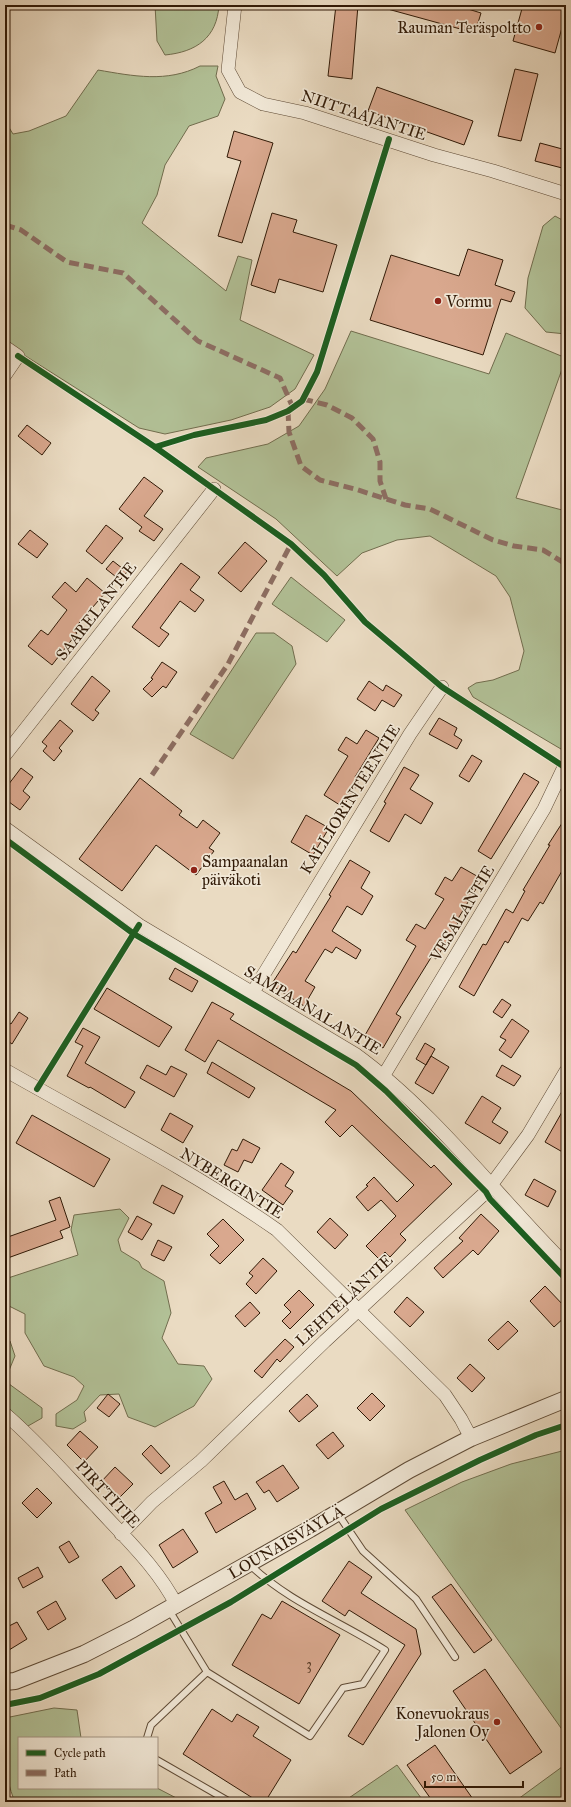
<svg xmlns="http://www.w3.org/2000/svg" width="571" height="1807" viewBox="0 0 571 1807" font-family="'IM FELL Great Primer',serif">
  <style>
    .green { fill: #b2c197; stroke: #716d4e }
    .building { fill: #d9a88e; stroke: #301906 }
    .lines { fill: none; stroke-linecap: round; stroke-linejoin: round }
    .service-casing { stroke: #5e4a35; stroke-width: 8 }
    .minor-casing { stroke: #5e4a35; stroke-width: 14 }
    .tertiary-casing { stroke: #5e4a35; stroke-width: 18 }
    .service { stroke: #f1e8d7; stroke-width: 6 }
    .minor { stroke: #f1e8d7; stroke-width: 13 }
    .tertiary { stroke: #f1e8d7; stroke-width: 16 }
    .quiet { stroke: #8d6e63; stroke-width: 5; stroke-dasharray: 10 5; stroke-linecap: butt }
    .cycleway-casing { stroke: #f1e8d7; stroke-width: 8 }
    .cycleway { stroke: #1b5e20; stroke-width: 6 }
    .poi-dot { fill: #8f2418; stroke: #f1e8d7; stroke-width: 1.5 }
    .labels { text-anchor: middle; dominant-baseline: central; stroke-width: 3.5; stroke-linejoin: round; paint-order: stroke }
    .number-label { font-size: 14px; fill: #5a3d28 }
    .poi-label { font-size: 16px; fill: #301906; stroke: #f1e8d7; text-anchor: end }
    .street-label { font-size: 16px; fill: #301906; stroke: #f1e8d7 }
  </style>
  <rect width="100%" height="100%" fill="#eadbc2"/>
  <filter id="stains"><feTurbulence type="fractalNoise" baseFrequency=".005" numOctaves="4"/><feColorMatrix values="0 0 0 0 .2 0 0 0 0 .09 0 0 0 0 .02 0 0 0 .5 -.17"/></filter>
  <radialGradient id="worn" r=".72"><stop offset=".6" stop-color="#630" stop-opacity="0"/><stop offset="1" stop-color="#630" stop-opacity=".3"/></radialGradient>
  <path class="green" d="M155 5H219C217 38 196 52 165 55L157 41Z
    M200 66H218L216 76 225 99 218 116 189 126 165 165 157 195 142 223 226 291 238 256 252 260 240 320 314 355 295 389 270 407 231 420 165 434 139 428 5 343V121L13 134 29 131 66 116 98 70C133 76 167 83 200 66Z
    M555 216 566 222V334L546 332 525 308 528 278 543 226Z
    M351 331 489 374 506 333 566 358 516 498 566 511V752L473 697 468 688 476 683 493 680 519 670 524 651 510 597 496 576 430 536 397 540 362 553 337 576 276 519 198 467 206 458 268 444 299 426 325 389Z
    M291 577 345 620 327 642 272 604Z
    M256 633H274L292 646 296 664 233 759 190 734Z
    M120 1209 129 1218 118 1240 121 1251 139 1262 142 1268 164 1281 171 1313 162 1338 178 1364 204 1366 212 1379 194 1406 155 1427 128 1417 119 1394 100 1395 84 1412 86 1421 73 1429 56 1426V1414L77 1400 84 1386 74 1377 44 1366 25 1333V1314L5 1304V1279L78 1255 71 1230 74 1215Z
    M5 1340 10 1341 15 1356 5 1380Z
    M5 1381 42 1408V1418L28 1426 5 1405Z
    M566 1450V1735L405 1510 462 1482 511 1464Z
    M54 1708 77 1710 81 1738H19V1788H157L184 1802H15C3 1774 5 1748 5 1718Z
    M566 1764V1802H514Z
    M397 1765 424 1802H343Z"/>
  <path class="building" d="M336 5H358L352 79 328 76Z
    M384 5H469L468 9 481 13 475 33 384 8Z
    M523 5H566V13L555 53 513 41Z
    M515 69 538 74 521 141 498 136Z
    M377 87 473 121 464 145 368 111Z
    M234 131 273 143 242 243 218 236 241 161 227 157Z
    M540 143 566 150V169L535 161Z
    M272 213 297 220 293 232 337 245 323 292 279 279 275 293 251 285Z
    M468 249 503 260 495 285 515 292 511 302 501 299 483 355 370 320 391 255 459 276Z
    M27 425 51 443 42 455 18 436Z
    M144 477 163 491 144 516 163 529 154 541 139 531 142 527 119 509Z
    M106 525 123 538 102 564 86 551Z
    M30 530 48 544 37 558 18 544Z
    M245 542 267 561 241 592 218 573Z
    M113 561 127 572 120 580 106 569Z
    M181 563 200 577 190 590 204 600 195 612 180 601 160 628 169 634 159 647 132 627Z
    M87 578 105 593 73 630 77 633 52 665 28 646 41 630 48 635 67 610 52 597 65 582 76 592Z
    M162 662 177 672 166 688 163 686 152 697 143 689 153 679 151 678Z
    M92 676 110 691 95 710 99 713 93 721 71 704Z
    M369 681 383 691 386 685 402 695 394 707 382 700 375 711 357 699Z
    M439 718 457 728 454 735 462 740 457 749 429 734Z
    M60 720 73 731 59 748 62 751 54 761 43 751 47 746 42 742Z
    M366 730 379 738 355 777 360 780 343 807 324 795 348 756 338 750 346 737 357 744Z
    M472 755 482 761 469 782 459 776Z
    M404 767 419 775 410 789 433 803 421 824 405 814 389 842 370 831 386 803 384 802Z
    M21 768 33 777 23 791 30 797 20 810 5 799V789Z
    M524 773 539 782 491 859 478 851Z
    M140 778 182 811 179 815 197 828 203 820 220 833 209 848 214 851 196 875 156 845 122 891 79 859Z
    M306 815 329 828 313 855 291 842Z
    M566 817V864L543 904 540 902 528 921 522 918 508 943 505 941 474 996 459 987 483 944 486 945 506 909 513 913 525 891 523 890 550 845H548Z
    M350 860 370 872 361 888 373 896 362 915 347 906 332 931 361 950 356 959 336 947 332 953 325 949 305 981 315 987 304 1006 271 985 293 951 296 953 331 896 329 895Z
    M461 867 482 879 456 922 458 923 436 959 432 956 396 1014 401 1017 383 1048 364 1037 416 946 406 940 416 924 425 929 444 899 435 894 445 877 452 881Z
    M175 968 198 981 192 992 169 979Z
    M107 988 172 1027 159 1047 94 1009Z
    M502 999 511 1005 502 1018 493 1012Z
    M212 1002 234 1014 230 1019 351 1091 431 1168 434 1165 452 1184 400 1234 406 1240 390 1257 385 1252 379 1259 366 1246 396 1216 381 1200 368 1211 356 1197 368 1186 366 1185 374 1177 397 1202 414 1185 352 1125 340 1137 325 1122 336 1110 218 1040 205 1062 185 1050Z
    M19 1012 28 1018 12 1044 5 1039V1020L11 1024Z
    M512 1019 529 1031 511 1058 499 1050 506 1040 500 1037Z
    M83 1028 100 1037 85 1063 135 1092 125 1108 90 1087 89 1088 67 1076 83 1046 75 1042Z
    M425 1043 435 1049 426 1065 416 1059Z
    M431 1056 449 1067 433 1094 415 1083Z
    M212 1062 255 1088 249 1098 207 1073Z
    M147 1065 166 1075 171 1066 187 1074 174 1097 140 1078Z
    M502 1065 521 1076 514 1086 496 1076Z
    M482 1096 501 1108 492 1122 508 1132 500 1144 465 1123Z
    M566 1105V1154L545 1142Z
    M170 1113 193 1126 183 1143 161 1130Z
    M32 1115 110 1159 94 1187 16 1143Z
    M243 1139 260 1148 252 1163 244 1160 238 1172 224 1165 232 1149 237 1151Z
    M281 1163 294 1172 285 1186 293 1191 283 1205 262 1190Z
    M534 1179 556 1191 548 1207 525 1195Z
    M162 1185 183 1196 174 1214 153 1203Z
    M60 1197 70 1227 60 1231 63 1238 5 1259V1238L56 1220 49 1201Z
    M481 1214 499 1231 478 1255 473 1250 443 1278 434 1268 463 1241 459 1238Z
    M137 1216 152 1224 142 1240 128 1232Z
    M330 1218 348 1235 335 1249 317 1232Z
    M223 1219 244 1240 220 1264 210 1255 219 1246 207 1234Z
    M158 1240 172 1247 164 1261 151 1255Z
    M263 1258 277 1271 256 1294 246 1284 253 1276 249 1273Z
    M545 1286 566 1308V1316L554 1327 530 1301Z
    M299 1290 314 1305 290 1329 282 1321 291 1312 284 1305Z
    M407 1297 424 1312 410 1327 394 1312Z
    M250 1302 260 1313 245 1327 235 1316Z
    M508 1321 518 1331 498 1350 488 1340Z
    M285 1339 294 1347 280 1362 277 1359 262 1378 254 1371Z
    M470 1364 485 1378 472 1392 457 1378Z
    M372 1393 385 1406 370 1421 357 1408Z
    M108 1394 120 1404 109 1417 97 1408Z
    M307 1394 318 1406 299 1422 289 1411Z
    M80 1431 98 1447 84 1462 67 1445Z
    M333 1432 344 1446 328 1459 316 1445Z
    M151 1445 170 1466 161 1474 142 1454Z
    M283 1465 299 1488 277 1502 269 1490 264 1493 256 1482Z
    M115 1467 133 1484 117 1500 100 1483Z
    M224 1481 235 1500 247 1493 256 1509 216 1533 205 1513 222 1503 213 1487Z
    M37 1488 52 1503 37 1518 22 1503Z
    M183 1529 198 1552 173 1568 159 1545Z
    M69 1541 79 1557 69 1563 59 1547Z
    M349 1561 372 1577 361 1593 416 1629 421 1654 363 1745 348 1736 405 1645 349 1610 345 1616 322 1601Z
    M121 1566 135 1586 116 1599 102 1580Z
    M38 1567 43 1577 23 1588 18 1578Z
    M451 1584 492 1640 474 1653 432 1597Z
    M56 1601 66 1619 48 1630 37 1612Z
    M282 1601 340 1635 299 1704 232 1665 262 1614 271 1619Z
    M17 1622 27 1639 9 1650 5 1644V1628Z
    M485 1669 542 1752 510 1774 453 1691Z
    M212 1709 232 1722 237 1714 259 1727 253 1736 291 1760 265 1802H259L183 1754Z
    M435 1745 475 1802H433L407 1765Z"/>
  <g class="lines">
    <g class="service-casing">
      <path id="service" d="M338 1514 363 1551 416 1599 455 1657
        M169 1610 207 1672 310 1736 343 1688 363 1684 385 1650C340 1621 288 1602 249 1564
        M147 1738 151 1725 207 1672
        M157 1760 230 1802
        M5 1799 6 1802"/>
    </g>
    <g class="minor-casing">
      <path id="minor" d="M235 5 228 70 240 92 263 104 305 113 434 155 493 171 566 194
        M5 347 18 356 5 375
        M5 755 214 489
        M5 828 139 925 355 1054C434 1111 497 1196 566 1265
        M253 992 410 734 442 687
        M5 1070C96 1122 191 1170 277 1230L445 1395 461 1419 471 1438
        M384 1075 544 809 564 767
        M5 1414C38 1442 67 1476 97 1507 126 1539 157 1567 177 1606
        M121 1534 152 1502 201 1461 325 1341 486 1192 528 1135 566 1071"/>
    </g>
    <g class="tertiary-casing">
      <path id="tertiary" d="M5 1682 15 1681 84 1654 133 1629 310 1529 409 1470 471 1438 566 1399"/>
    </g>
    <use href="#service" class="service"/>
    <use href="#minor" class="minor"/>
    <use href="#tertiary" class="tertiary"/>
    <path class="quiet" d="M5 225 21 230 67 262 123 273 198 341 280 378 293 408
      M303 399 327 405 352 418 373 439 380 462V481L386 499
      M288 411 289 432 301 466 320 480 355 489 405 505 430 509 493 540 514 546 543 550 566 564
      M152 775 228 664 291 544"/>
    <g class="cycleway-casing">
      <path id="cycleway" d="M18 356 155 447 291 544 324 575 365 622 442 687 566 768
        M155 447 194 435 266 420 288 411 302 401 317 372 389 139
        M5 839 134 934 356 1065 386 1091 486 1192 490 1199 566 1279
        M37 1089 139 925
        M5 1705 40 1698 99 1674 231 1602 381 1509 480 1460 536 1435 566 1425"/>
    </g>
    <use href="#cycleway" class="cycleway"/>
  </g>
  <g class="poi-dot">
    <circle cx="539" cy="27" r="4"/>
    <circle cx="438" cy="301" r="4"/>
    <circle cx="194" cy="870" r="4"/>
    <circle cx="497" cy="1722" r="4"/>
  </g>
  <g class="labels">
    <g class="number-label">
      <text x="309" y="1664">3</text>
    </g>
    <g class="poi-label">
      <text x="531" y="27">Rauman Teräspoltto</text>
      <text x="446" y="301" text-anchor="start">Vormu</text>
      <text x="202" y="861" text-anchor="start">Sampaanalan<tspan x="202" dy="18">päiväkoti</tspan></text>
      <text x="489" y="1713">Konevuokraus<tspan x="489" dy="18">Jalonen Oy</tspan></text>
    </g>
    <g class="street-label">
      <text transform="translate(364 115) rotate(18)">NIITTAAJANTIE</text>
      <text transform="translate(96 611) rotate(-52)">SAARELANTIE</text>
      <text transform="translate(350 799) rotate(-58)">KALLIORINTEENTIE</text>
      <text transform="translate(462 913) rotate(-59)">VESALANTIE</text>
      <text transform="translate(313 1010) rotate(31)">SAMPAANALANTIE</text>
      <text transform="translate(232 1183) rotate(32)">NYBERGINTIE</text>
      <text transform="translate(344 1300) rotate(-43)">LEHTELÄNTIE</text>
      <text transform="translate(108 1494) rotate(47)">PIRTTITIE</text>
      <text transform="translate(286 1542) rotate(-30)">LOUNAISVÄYLÄ</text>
    </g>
  </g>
  <rect width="571" height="1807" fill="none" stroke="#eadbc2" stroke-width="20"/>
  <rect x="6" y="6" width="559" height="1795" fill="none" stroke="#301906" stroke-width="2"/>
  <rect x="10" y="10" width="551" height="1787" fill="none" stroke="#301906"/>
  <rect x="18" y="1737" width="140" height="52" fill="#f1e8d7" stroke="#a49583"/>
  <rect x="26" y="1750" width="20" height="6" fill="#1b5e20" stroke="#a49583"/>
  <text x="54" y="1757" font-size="12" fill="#301906">Cycle path</text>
  <rect x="26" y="1770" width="20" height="6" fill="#8d6e63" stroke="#a49583"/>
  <text x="54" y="1777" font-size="12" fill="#301906">Path</text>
  <path d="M425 1781v6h98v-6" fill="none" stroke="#301906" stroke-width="2"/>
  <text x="431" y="1781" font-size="12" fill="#301906" stroke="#f1e8d7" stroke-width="3" paint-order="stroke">50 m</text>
  <rect width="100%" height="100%" filter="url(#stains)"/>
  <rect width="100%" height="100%" fill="url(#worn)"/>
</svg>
